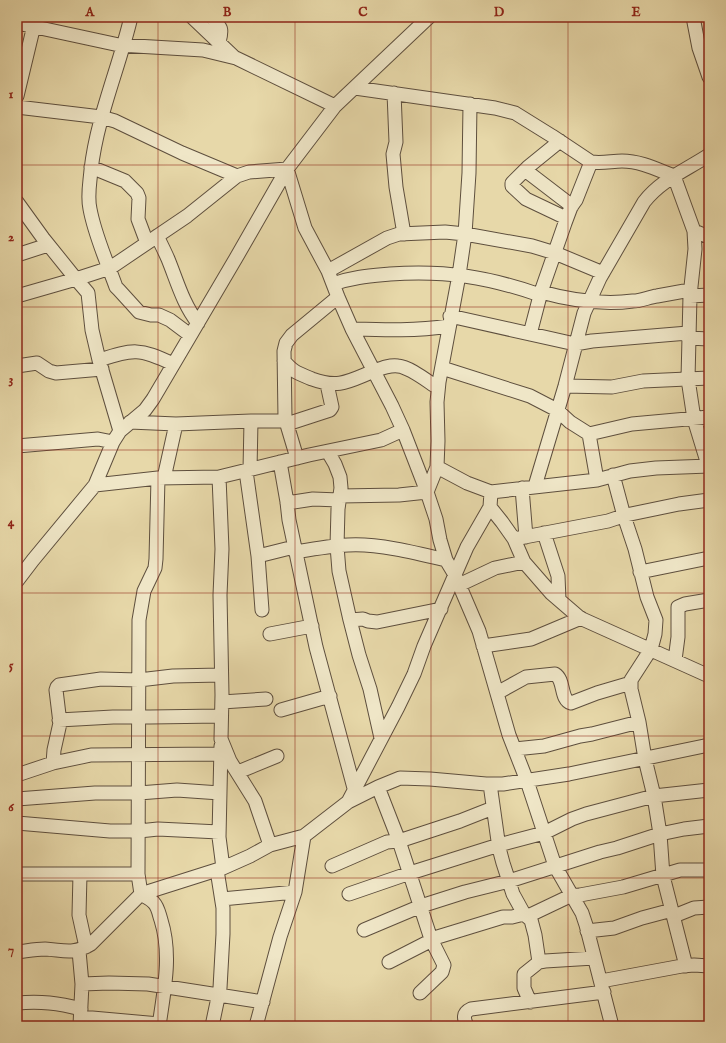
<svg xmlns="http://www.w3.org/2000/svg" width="726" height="1043" viewBox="0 0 726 1043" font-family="'IM FELL English',serif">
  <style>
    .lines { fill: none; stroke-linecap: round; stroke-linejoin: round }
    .minor-casing { stroke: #5e4f3e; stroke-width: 15 }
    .minor { stroke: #efe6c7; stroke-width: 13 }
    .grid { fill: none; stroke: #8f2418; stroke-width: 1; stroke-opacity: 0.55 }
    .neatline { fill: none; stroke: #8f2418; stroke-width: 1.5 }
    .grid-label { font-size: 13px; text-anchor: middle; font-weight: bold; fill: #8f2418 }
  </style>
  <rect width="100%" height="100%" fill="#e7d8a9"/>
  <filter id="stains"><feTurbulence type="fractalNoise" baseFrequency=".005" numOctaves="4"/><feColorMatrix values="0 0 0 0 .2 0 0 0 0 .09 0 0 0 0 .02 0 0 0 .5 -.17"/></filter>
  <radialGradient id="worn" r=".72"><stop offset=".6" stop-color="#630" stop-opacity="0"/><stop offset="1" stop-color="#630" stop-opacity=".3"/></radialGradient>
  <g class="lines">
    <g class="minor-casing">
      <path id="minor" d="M131 17C119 68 97 117 91 170 90 183 87 196 90 209 95 236 107 262 116 287L119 290 139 312 151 315H159L170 320 190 335
        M192 17 234 57
        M211 17C221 27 223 28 219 42
        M693 17 699 48 709 77
        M17 23 119 45 203 50 236 58 335 106
        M355 88 495 108 515 113 552 136 591 162C602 164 612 161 622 161 641 161 658 170 674 176L694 231 695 249 690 296 688 379 694 419 709 468
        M394 93 396 142 393 154 396 187 404 234
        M17 96 36 17
        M17 107 101 117 115 121 182 153 237 176
        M560 141 528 167 512 183V186L526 199 566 218
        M91 167 125 181 137 193 139 198 138 219 147 243
        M525 170 572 206
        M17 202 43 238 76 279 88 293 92 330 99 360 120 431
        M694 231 709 237
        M157 236C161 244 165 252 168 259 177 281 183 304 198 323
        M17 255 48 245
        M328 271 387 238 399 234 445 232 465 234 532 246 555 253 603 273
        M333 284C353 277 369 276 390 274 445 270 488 277 540 295
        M541 292C570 300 603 305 633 301 641 301 649 297 657 296 668 294 679 292 690 290
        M17 296 76 279 110 268 187 216 237 176 249 172 287 169 305 228 328 271 338 297 352 329 392 406 403 430 427 492 436 519 440 540 446 560 455 575 479 631 509 735 527 781 555 866 582 913 586 925 612 1026
        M690 296 709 295
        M450 316 575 344 592 341 688 333
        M352 329C385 330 416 331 449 326
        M530 334 541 292 565 223 571 207 576 200 591 162
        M688 338 709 339
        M99 360C134 349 139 348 173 364
        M284 361C294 373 298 373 312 379 339 389 349 381 374 371 382 368 389 365 398 366 410 367 427 381 438 388
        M17 366 37 363 49 371 56 373 102 369
        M442 368 530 396 557 410 570 422 589 434 597 480
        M565 386 612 387 643 381 709 378
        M130 422 176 424 251 421H286
        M287 424 330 410 332 407 327 384
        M589 434 632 424 709 417
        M17 446 98 439 113 442
        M328 452 335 464 340 477 341 488 338 509 337 546 339 571 350 620 359 655 370 689 381 738
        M297 458 285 418 284 351 286 343 292 335 338 297
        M280 462 287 502 289 520 316 647 354 788
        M437 467 467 483 491 492 597 480 630 471 656 468 709 466
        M250 470 251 421
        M246 471 258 556 262 610
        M613 475 624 516 635 549 647 597 656 620 655 634 651 649 631 680V689L639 722 645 759 654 796 660 834 663 876 686 966
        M219 477 222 549 220 595 222 695 221 739 230 761 255 801 270 845
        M158 478 156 559 155 568 144 591 139 620 138 874 141 894C145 897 151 899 154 903 158 907 159 914 161 920 172 955 164 990 159 1026
        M164 478 176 424
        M95 485 158 478 219 477 309 455 381 440 403 430
        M535 486 565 386 584 313 600 278 644 202C661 180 686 170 709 155
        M522 488 526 537
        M340 496 399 495 427 492 437 467 438 441 437 402 439 382 459 275 465 234 469 173 470 104
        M287 503 313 499 339 500
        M490 507 502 522 514 539 524 562 551 593 580 618 709 676
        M544 533 558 576 559 600
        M514 539 608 521 626 515 679 504 709 500
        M295 552C313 549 330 546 348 545 377 543 417 553 446 560
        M258 556 294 547
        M640 572 709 558
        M17 581 33 560 95 485 113 442 120 431 145 410 153 399 236 258 287 169 335 106 429 17
        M459 585 495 568 524 562
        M350 620 363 619 368 621 377 622 441 609
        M270 634 312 626
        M483 646 531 639 581 618
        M675 660 678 637V607L685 604 709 600
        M497 693 526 677 555 674C565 680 560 700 571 703L597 693 631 683
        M222 702 266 699
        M281 710 330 696
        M59 720 113 717H150L220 716
        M221 746 219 837 223 868
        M515 749 544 746 580 736 592 734 639 722
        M53 763 54 750 60 723 56 690 57 687 59 685 101 679 139 680 173 676 221 675
        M238 772 277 756
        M17 775 53 763 91 755 220 754
        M490 784 499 848 503 863 513 894 524 914 531 920 535 935 539 962
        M378 787 399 841 431 939 444 965 442 972 420 993
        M17 799 95 793H139L177 790 220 793
        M348 802 378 787 400 778 430 779 486 784H503L569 774 709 745
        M17 823 110 831H139L158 829 219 832
        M332 866 387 842 399 841 460 821 493 808
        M17 874H138
        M80 874 79 915 86 947
        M349 894 410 873 499 845 544 833 572 819 586 814 654 796 709 790
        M222 899 295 892
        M528 916 570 896 580 895 623 887 680 870H709
        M674 916 694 908 709 907
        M364 930 421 906 465 892 509 881 600 852 617 848 660 834 684 829 709 826
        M587 931 614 928 642 918 672 910
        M431 939 503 917H512L524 914
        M79 951 82 984 80 1025
        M17 952C26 951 36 949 45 949 64 950 73 955 91 944L141 894 223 868 250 856 270 845 304 836 348 802 398 707 414 674 424 646 467 547 490 507 491 492
        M389 962 432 940
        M601 981 682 966 694 965 709 966
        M82 984 109 983 148 984 263 1002
        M530 1002 524 988V974L539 962 545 961 594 958
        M17 1003C41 1001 58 1003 81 1009
        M81 1017 159 1024
        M212 1026 220 988 223 934V908L217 870
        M256 1026 280 937 295 892 304 836
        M467 1026C464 1019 462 1013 471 1009L604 992"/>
    </g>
    <use href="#minor" class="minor"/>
  </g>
  <path class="grid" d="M158 17V1026M295 17V1026M431 17V1026M568 17V1026M17 165H709M17 307H709M17 450H709M17 593H709M17 736H709M17 878H709"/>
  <rect width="726" height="1043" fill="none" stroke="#e7d8a9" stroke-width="44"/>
  <rect x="22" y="22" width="682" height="999" class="neatline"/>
  <g class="grid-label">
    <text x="90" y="16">A</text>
    <text x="227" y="16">B</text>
    <text x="363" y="16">C</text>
    <text x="499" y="16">D</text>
    <text x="636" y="16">E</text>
    <text x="11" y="98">1</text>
    <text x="11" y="241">2</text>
    <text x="11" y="383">3</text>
    <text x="11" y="526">4</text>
    <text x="11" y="669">5</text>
    <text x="11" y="811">6</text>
    <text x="11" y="954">7</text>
  </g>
  <rect width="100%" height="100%" filter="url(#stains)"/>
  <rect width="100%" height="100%" fill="url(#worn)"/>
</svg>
